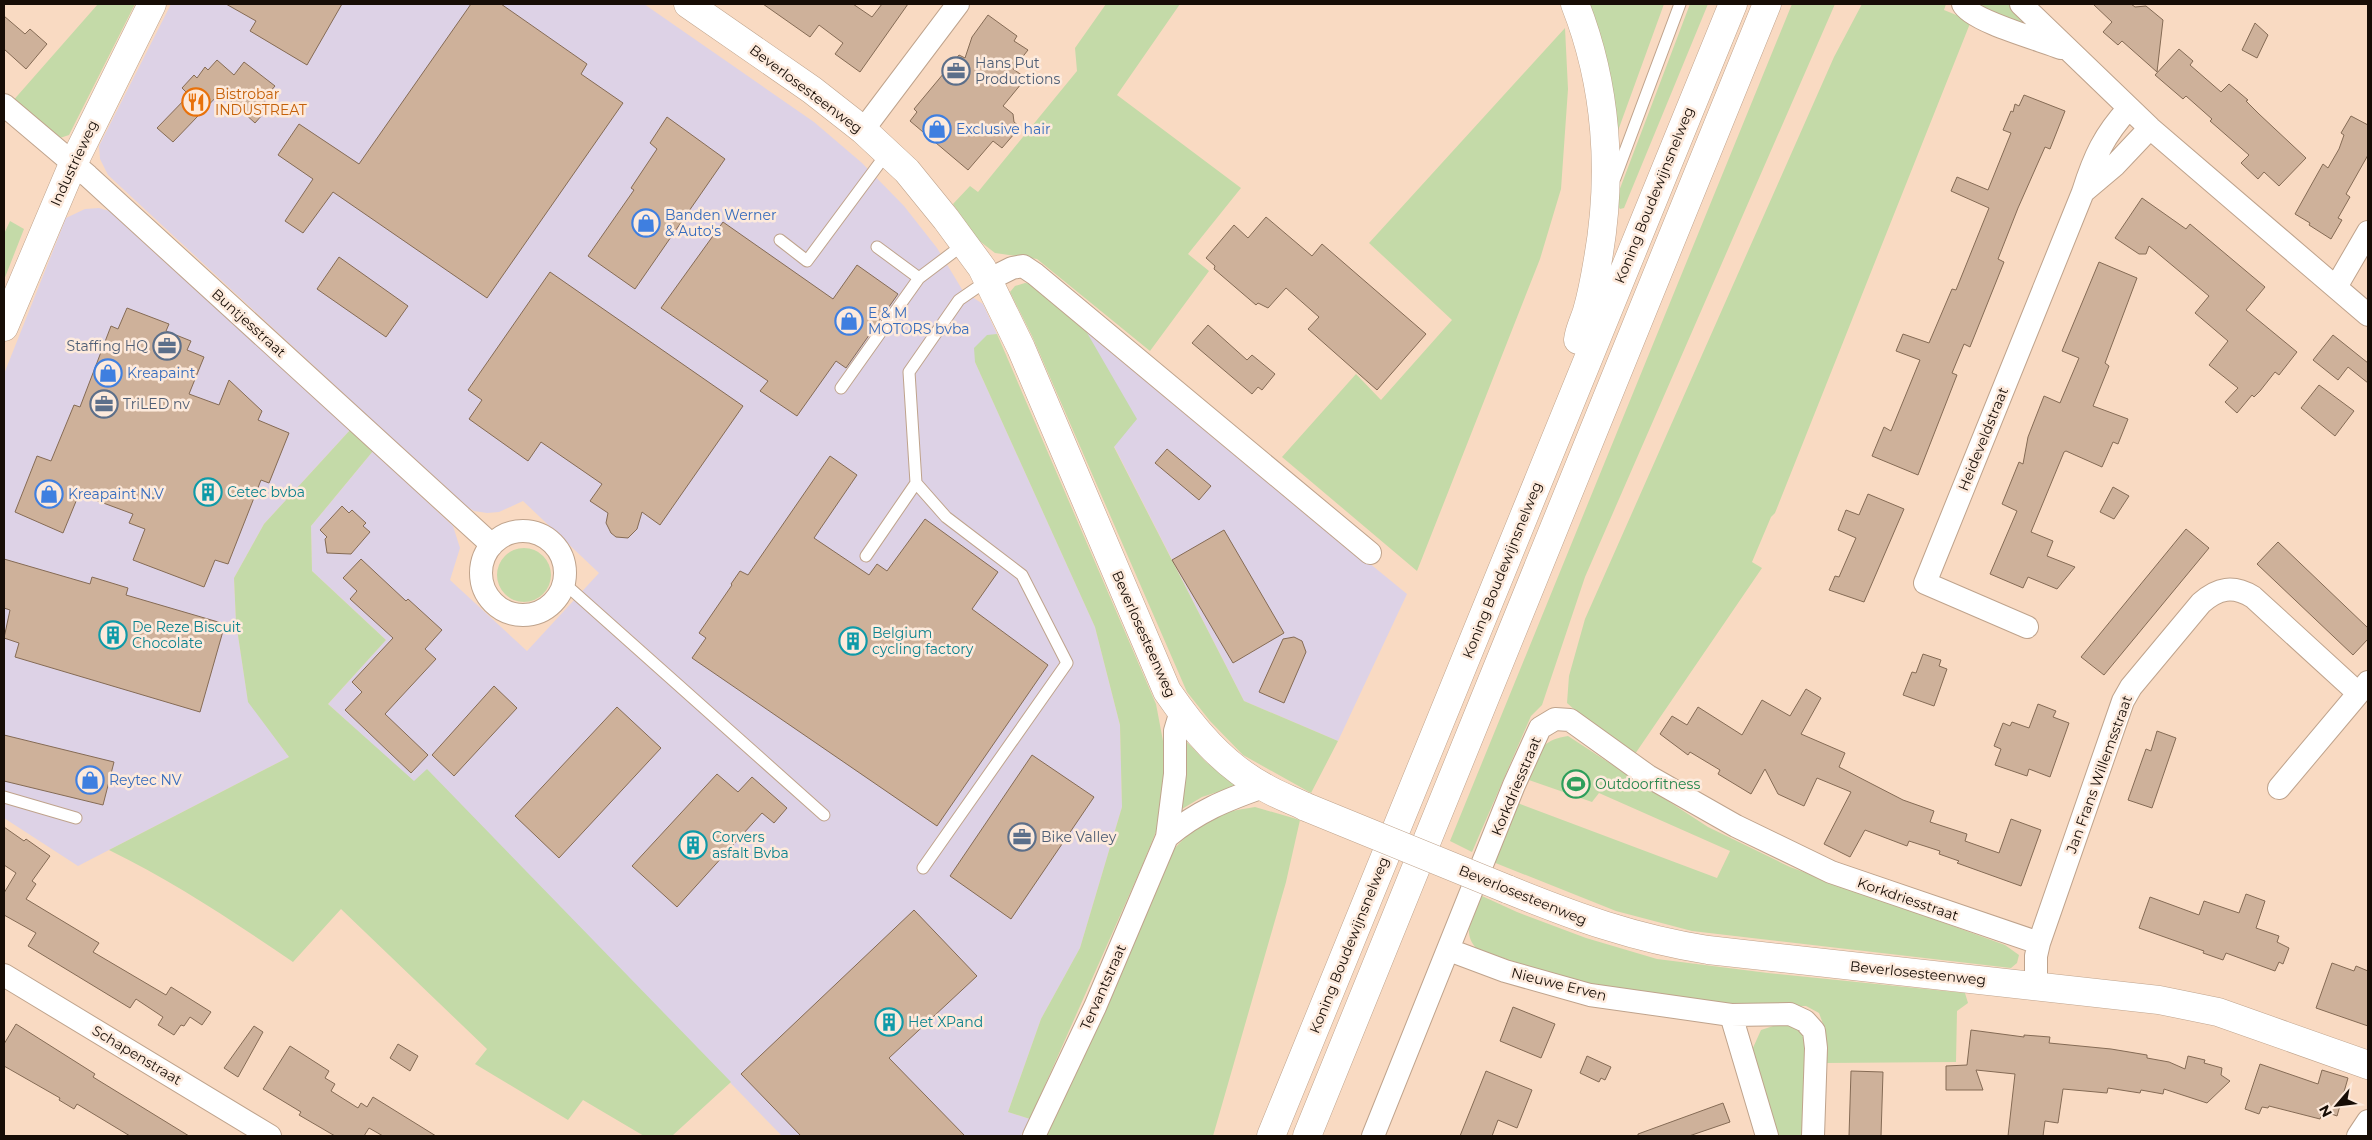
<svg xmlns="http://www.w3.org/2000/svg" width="2372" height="1140" viewBox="0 0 2372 1140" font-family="Montserrat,sans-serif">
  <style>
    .industrial { fill: #ddd2e6 }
    .green { fill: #c4daa8 }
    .building { fill: #ceb19a; stroke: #856b55 }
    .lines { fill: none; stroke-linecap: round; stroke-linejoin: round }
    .service-casing { stroke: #bfa38c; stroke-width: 13 }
    .minor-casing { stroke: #bfa38c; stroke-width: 24 }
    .tertiary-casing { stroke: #bfa38c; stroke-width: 29 }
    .secondary-casing { stroke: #bfa38c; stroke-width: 29 }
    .motorway-casing { stroke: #bfa38c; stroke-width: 29 }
    .service { stroke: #fff; stroke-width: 11 }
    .minor { stroke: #fff; stroke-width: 22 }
    .tertiary { stroke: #fff; stroke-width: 28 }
    .secondary { stroke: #fff; stroke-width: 28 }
    .motorway { stroke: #fff; stroke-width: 28 }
    .tertiary-bridge-casing { stroke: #bfa38c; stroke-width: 29; stroke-linecap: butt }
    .tertiary-bridge { stroke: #fff; stroke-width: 28 }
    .labels { text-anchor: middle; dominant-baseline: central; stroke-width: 5; stroke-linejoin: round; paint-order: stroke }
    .service-label { font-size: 14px; fill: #4e5e75; stroke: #fdeadc; text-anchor: start }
    .street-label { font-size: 14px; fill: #170d06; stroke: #fdeadc }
    .food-label { font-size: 14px; fill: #c56008; stroke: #fdeadc; text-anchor: start }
    .shop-label { font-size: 14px; fill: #366cbe; stroke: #fdeadc; text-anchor: start }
    .culture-label { font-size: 14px; fill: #0d838f; stroke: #fdeadc; text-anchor: start }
    .leisure-label { font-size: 14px; fill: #27864d; stroke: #fdeadc; text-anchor: start }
  </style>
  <rect width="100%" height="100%" fill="#f9dac2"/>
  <path class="industrial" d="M171 4H644L814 122 862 163 904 206 937 248 963 291 983 304 997 334 987 336 975 362 1095 627 1120 725 1122 807 1080 948 1041 1019 1008 1112 1030 1119 1021 1136H782L427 770 414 782 328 704 386 640 312 571 311 526 373 451 453 526 460 548 450 580 527 651 599 573 523 501 499 512 487 513 474 511 459 501 108 175 100 159 99 146Z
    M99 208 113 212 351 429 264 524 234 578 236 622 248 701 289 757 78 866 4 818V374L66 218 85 209Z
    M1086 331 1407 594 1338 741 1244 701 1114 446Z"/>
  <path class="green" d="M98 4H135L69 135 60 138 11 103Z
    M1106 4H1180L1117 95 1241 188 1188 254 1209 271 1150 351 1037 259 995 253 977 239 953 204 970 186 978 192 1077 71 1075 48Z
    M1588 4H1664L1615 139Z
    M1690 4H1708L1624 208 1620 209 1617 205 1616 199Z
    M1792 4H1835L1585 577 1542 705 1531 716 1472 852 1450 841Z
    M1862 4H1946L1944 10 1971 21 1775 513 1771 517 1752 562 1762 568 1635 754 1586 720 1567 703 1569 676 1585 619 1834 57Z
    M1970 4H2010L2030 23 2031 28Z
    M1565 28 1568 89 1561 189 1540 259 1417 571 1282 457 1356 374 1381 400 1452 320 1369 243Z
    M10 221 24 229 4 280V234Z
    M1025 283 1033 284 1086 331 1137 419 1114 447 1244 701 1338 741 1311 793 1243 755 1210 721 1187 692 1032 336 1010 292 1015 286Z
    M997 334 1156 704 1163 741 1165 778 1162 817 1142 866 1030 1119 1008 1112 1041 1019 1080 948 1122 807 1120 725 1095 627 975 362 974 348 987 335Z
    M351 429 373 451 311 526 312 571 386 640 328 704 414 781 427 769 731 1082 672 1136H644L583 1100 568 1120 475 1064 487 1049 341 909 293 962C233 921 174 882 109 850L289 757 248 702 236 622 234 578 264 524Z
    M497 575a27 27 0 1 1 54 0a27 27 0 1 1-54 0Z
    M1568 736 1708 827 1790 867 2005 945 2019 955 2017 963 2011 968 1692 931 1616 911 1493 862 1515 802 1717 878 1730 851 1599 793 1592 802 1526 779C1537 755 1539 740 1568 736Z
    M1184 739 1206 762 1236 786 1202 797 1182 809Z
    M1255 807 1300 820 1286 882 1213 1136H1043L1174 849C1202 820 1215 813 1255 807Z
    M1482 896 1517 912 1586 938 1657 959 1768 973 1965 993 1968 1003 1957 1011 1956 1062 1824 1063 1825 1029 1819 1013 1806 1006H1724L1591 988 1477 949C1460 932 1474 914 1482 896Z
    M1782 1023 1797 1028 1806 1038 1805 1136H1777L1752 1050 1761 1030Z"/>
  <path class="building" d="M226 4H342L307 65 250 31 256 21Z
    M471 4H501L587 64 581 74 623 103 487 298 333 192 303 233 285 221 313 179 278 155 299 124 359 164Z
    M763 4H853L872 17 882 4H908L860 72 835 54 843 43 819 25 810 37Z
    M2093 4H2131L2135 7 2146 6 2163 20 2157 72 2122 41 2118 45 2103 32 2112 22Z
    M988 15 1017 36 1014 41 1028 50 1013 69 1026 78 1003 106 1013 114 1014 122 1020 127 1002 148 993 141 968 170 910 121 917 112 914 109 959 55 965 58 972 37Z
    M4 16 25 34 30 29 47 44 26 69 4 49Z
    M2255 23 2268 35 2257 58 2242 50Z
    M2179 49 2193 61 2190 65 2221 92 2229 84 2248 100 2246 101 2259 114 2306 158 2279 186 2264 172 2258 179 2241 163 2249 155 2210 121 2212 119 2186 96 2183 99 2155 75Z
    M217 60 234 75 244 62 275 86 263 100 270 106 255 123 221 92 173 142 157 128 189 95 182 88 194 75 197 78 205 67 208 70Z
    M2024 95 2065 111 2050 149 2045 147 2018 208 1998 259 2004 262 1970 347 1964 344 1952 373 1957 375 1918 475 1872 456 1884 427 1891 431 1920 360 1896 351 1903 334 1929 343 1952 289 1956 290 1989 208 1951 191 1957 177 1988 190 2011 133 2003 130 2011 111 2013 112 2015 104 2019 106Z
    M2351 116 2368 125V155L2346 194 2350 197 2338 218 2342 220 2331 239 2309 225 2310 223 2295 214 2323 164 2328 168 2339 149 2344 135 2341 133Z
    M667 117 725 159 635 289 588 256 634 190 631 188 657 149 650 143Z
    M2142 198 2186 229 2190 224 2265 287 2246 310 2297 352 2279 375 2275 372 2260 391 2254 397 2252 395 2237 413 2225 402 2238 388 2209 365 2228 341 2195 313 2209 296 2149 246 2146 254H2139L2115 238Z
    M1266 217 1312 256 1322 244 1426 334 1377 390 1308 329 1319 317 1286 288 1268 308 1258 303 1256 305 1214 269 1215 266 1206 258 1234 225 1248 238Z
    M723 222 833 299 857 265 898 294 846 368 836 361 797 416 760 391 768 381 661 308Z
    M339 257 408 306 386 337 317 289Z
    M2099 262 2137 278 2105 363 2109 366 2093 406 2128 419 2118 444 2113 442 2102 467 2066 451 2064 452 2031 532 2053 541 2047 556 2075 567 2057 589 2028 577 2023 588 1990 574 2017 511 2002 504 2019 462 2023 464 2028 437 2044 396 2060 403 2079 358 2062 351Z
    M550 272 743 406 660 525 642 512 637 529 628 538 616 537 611 533 606 523 608 513 590 501 602 484 541 442 528 461 469 419 482 400 468 390Z
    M127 308 169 324 166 331 191 341 187 350 204 357 189 394 219 405 229 380 262 411 258 420 289 433 269 483 261 480 228 564 215 560 204 587 133 560 145 529 129 523 133 514 79 494 63 533 15 512 37 456 51 461 74 405 80 407 111 326 118 329Z
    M1208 325 1247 360 1252 355 1275 374 1262 390 1258 387 1252 394 1192 343Z
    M2333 335 2368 363V383L2348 367 2338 380 2313 360Z
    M2319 385 2354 411 2335 436 2301 408Z
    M1167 449 1211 486 1199 500 1155 463Z
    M830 456 857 475 814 538 869 575 877 564 887 571 925 519 998 572 972 609 1048 665 937 826 692 658 706 638 699 633 732 585 731 584 740 571 748 575Z
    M2113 487 2129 496 2114 519 2100 512Z
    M1868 494 1904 509 1864 602 1829 590 1835 576 1839 577 1856 538 1838 530 1846 510 1859 515Z
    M342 506 349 513 352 510 366 523 363 526 370 532 351 554 327 553 325 539 327 537 320 530Z
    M2186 529 2209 548 2104 675 2081 657Z
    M1224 530 1284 633 1233 663 1172 560Z
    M2278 542 2368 628V639L2353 655 2257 564Z
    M4 559 90 584 92 577 128 588 126 595 225 624 200 712 15 657 19 643 4 638 10 610 4 608Z
    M361 559 406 601 408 599 442 630 425 649 436 659 385 714 428 755 411 773 345 710 362 692 352 682 393 638 350 599 357 591 343 578Z
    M1294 637 1302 641 1306 652 1284 703 1259 692 1283 639Z
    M1923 654 1941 660 1939 666 1947 669 1934 706 1903 695 1912 672 1916 673Z
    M494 686 517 708 454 776 432 755Z
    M1806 689 1821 698 1801 734 1845 753 1839 767 1903 800 1934 811 1930 822 1967 834 1965 841 1999 853 2011 819 2041 830 2021 886 1957 863 1959 861 1939 854 1940 851 1909 841 1907 846 1865 830 1850 857 1824 844 1851 792 1817 778 1804 806 1778 794 1765 769 1751 794 1718 774 1720 770 1690 752 1688 755 1660 734 1672 716 1687 725 1698 707 1742 735 1762 700 1790 716Z
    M2038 704 2056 711 2053 717 2069 723 2050 777 2029 769 2027 776 1995 765 2001 749 1994 746 2003 723 2010 726 2012 722 2029 728Z
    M617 707 661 748 559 858 515 816Z
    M2157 731 2176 738 2152 808 2128 800 2146 749 2151 751Z
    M4 735 114 762 103 805 4 781Z
    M1032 755 1094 797 1011 919 950 876Z
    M717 774 738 792 752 777 787 808 774 823 762 813 677 907 632 866Z
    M4 827 24 841 26 839 50 856 32 881 36 884 26 899 99 943 93 952 166 995 171 987 211 1012 202 1025 190 1017 184 1026 181 1025 174 1035 158 1025 163 1017 136 999 130 1008 28 946 36 933 4 915V893L16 873 4 865Z
    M2246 894 2265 901 2256 928 2279 936 2277 942 2289 948 2283 964 2279 962 2275 971 2226 953 2223 960 2203 953 2204 951 2139 928 2150 897 2199 915 2204 901 2239 913Z
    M914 910 977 976 889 1058 965 1136H801L741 1074Z
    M2332 963 2354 971 2356 966 2368 971V1026L2316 1008Z
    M1513 1007 1555 1024 1541 1058 1500 1041Z
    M16 1024 95 1074 93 1077 189 1136H130L77 1104 74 1109 59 1100 60 1098 4 1066V1044Z
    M254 1026 263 1032 238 1077 224 1068Z
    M1971 1030 2024 1037V1035L2050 1037 2049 1043 2111 1049 2147 1055V1058L2169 1062 2185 1069 2188 1056 2205 1060 2204 1063 2222 1068 2221 1075 2230 1081 2207 1103 2164 1089 2163 1094 2141 1090 2140 1093 2108 1088 2107 1093 2063 1089 2058 1123 2045 1121 2043 1136H2008L2015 1074 1976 1070 1983 1090H1946V1066L1967 1065Z
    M398 1044 418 1056 410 1071 390 1058Z
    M290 1046 329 1071 325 1078 335 1084 331 1091 358 1108 361 1103 367 1107 373 1097 436 1136H383L369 1128 364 1136H335L299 1115 301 1112 263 1089Z
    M1587 1056 1611 1067 1605 1080 1601 1078 1599 1082 1580 1073Z
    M2260 1064 2318 1084 2322 1070 2348 1078 2337 1116 2323 1111 2320 1119 2269 1106 2268 1108 2262 1107 2259 1114 2245 1109Z
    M1486 1071 1532 1090 1517 1128 1498 1120 1492 1136H1460Z
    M1851 1071 1883 1072 1881 1136H1849Z
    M1723 1103 1730 1122 1689 1136H1638V1134Z"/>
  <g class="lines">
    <g class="service-casing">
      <path id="service" d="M1615 178 1680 4
        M780 240 807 261 887 153
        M877 247 919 278
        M841 388 919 278 964 244
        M866 556 916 483
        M565 584 824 815
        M4 797 76 818
        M923 868 1067 663 1022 575 946 517 916 483 909 372 959 300 988 280"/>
    </g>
    <g class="minor-casing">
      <path id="minor" d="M1963 4C1971 21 2041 40 2061 48
        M2021 4 2150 128 2368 315
        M4 105 88 176 492 545
        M863 130 958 4
        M2083 192 2115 165 2150 128
        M988 280 1012 268 1023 266 1035 274 1370 553
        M2336 287 2368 232
        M481 573a42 42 0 1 1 84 0a42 42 0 1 1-84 0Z
        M2027 627 1925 583 2083 192C2094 157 2104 135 2129 108
        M2279 788 2368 682
        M1167 837C1198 811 1226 800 1263 787
        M1449 950 1505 971 1590 995 1731 1015 1790 1014 1805 1021 1814 1031 1816 1048 1813 1136
        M4 975 270 1136
        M2036 986V956L2039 943 2123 701 2131 687 2201 603C2218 588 2233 585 2253 597L2358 693
        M1731 1015 1767 1136
        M1034 1136 1095 1007 1167 837 1175 774V731L1181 711
        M1373 1136 1514 785 1540 728 1555 719 1570 720 1648 776 1736 826 1831 872 2039 943
        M2358 1136 2368 1121"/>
    </g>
    <g class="tertiary-casing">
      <path id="tertiary" d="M688 4 812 90 863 130 907 171 946 219 982 268 1021 348 1167 691C1193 729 1223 765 1264 787 1277 795 1292 800 1306 807
        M1507 889C1576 917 1633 938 1708 950L2159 1000 2218 1012 2368 1065"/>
    </g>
    <g class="secondary-casing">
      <path id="secondary" d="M4 327 73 164 152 4"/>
    </g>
    <g class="motorway-casing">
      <path id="motorway" d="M1575 4C1607 85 1613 174 1598 259 1595 277 1592 294 1587 311 1584 321 1579 330 1578 340
        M1271 1136 1733 4
        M1307 1136 1767 4"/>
    </g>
    <use href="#service" class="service"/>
    <use href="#minor" class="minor"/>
    <use href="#tertiary" class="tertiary"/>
    <use href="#secondary" class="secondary"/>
    <use href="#motorway" class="motorway"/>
    <g class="tertiary-bridge-casing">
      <path id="tertiary-bridge" d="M1306 807 1507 889"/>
    </g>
    <use href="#tertiary-bridge" class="tertiary-bridge"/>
  </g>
  <defs>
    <g id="office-ring" transform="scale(1.4375)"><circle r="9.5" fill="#fdeadc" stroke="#5c6f8a" stroke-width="1.5"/><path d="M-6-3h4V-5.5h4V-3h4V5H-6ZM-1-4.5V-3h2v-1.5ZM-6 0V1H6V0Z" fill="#5c6f8a"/></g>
    <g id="restaurant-ring" transform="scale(1.4375)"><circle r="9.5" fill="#fdeadc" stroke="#e8710a" stroke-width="1.5"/><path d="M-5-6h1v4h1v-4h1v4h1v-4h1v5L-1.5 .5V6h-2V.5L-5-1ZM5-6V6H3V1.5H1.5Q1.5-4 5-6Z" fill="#e8710a"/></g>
    <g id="shop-ring" transform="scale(1.4375)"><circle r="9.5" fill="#fdeadc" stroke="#3f7fe0" stroke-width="1.5"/><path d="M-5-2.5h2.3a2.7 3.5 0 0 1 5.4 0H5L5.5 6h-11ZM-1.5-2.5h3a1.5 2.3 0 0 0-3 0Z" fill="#3f7fe0"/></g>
    <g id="building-ring" transform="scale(1.4375)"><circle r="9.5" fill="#fdeadc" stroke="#0f9aa8" stroke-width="1.5"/><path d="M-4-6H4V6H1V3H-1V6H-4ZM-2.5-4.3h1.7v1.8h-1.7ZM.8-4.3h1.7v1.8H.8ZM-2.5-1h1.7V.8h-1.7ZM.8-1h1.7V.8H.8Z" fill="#0f9aa8"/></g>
    <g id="stadium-ring" transform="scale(1.4375)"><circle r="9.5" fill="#fdeadc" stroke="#2e9e5b" stroke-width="1.5"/><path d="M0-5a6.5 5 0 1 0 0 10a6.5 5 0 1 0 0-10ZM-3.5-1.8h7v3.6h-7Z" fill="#2e9e5b"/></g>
  </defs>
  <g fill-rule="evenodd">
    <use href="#office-ring" x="956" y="71"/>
    <use href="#restaurant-ring" x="196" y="102"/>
    <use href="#shop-ring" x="937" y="129"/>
    <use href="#shop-ring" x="646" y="223"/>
    <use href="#shop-ring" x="849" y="321"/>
    <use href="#office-ring" x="167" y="346"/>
    <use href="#shop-ring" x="108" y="373"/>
    <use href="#office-ring" x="104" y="404"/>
    <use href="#building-ring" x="208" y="492"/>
    <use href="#shop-ring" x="49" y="494"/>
    <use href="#building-ring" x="113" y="635"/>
    <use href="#building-ring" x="853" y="641"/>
    <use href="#shop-ring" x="90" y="780"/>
    <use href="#stadium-ring" x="1576" y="784"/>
    <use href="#office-ring" x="1022" y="837"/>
    <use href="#building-ring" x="693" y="845"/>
    <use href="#building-ring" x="889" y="1022"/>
  </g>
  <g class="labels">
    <g class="service-label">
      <text x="975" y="63">Hans Put<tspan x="975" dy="16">Productions</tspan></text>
      <text x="148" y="346" text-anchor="end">Staffing HQ</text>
      <text x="123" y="404">TriLED nv</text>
      <text x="1041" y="837">Bike Valley</text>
    </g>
    <g class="street-label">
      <text transform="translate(806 89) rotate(37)">Beverlosesteenweg</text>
      <text transform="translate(74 163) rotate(-65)">Industrieweg</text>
      <text transform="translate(1654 195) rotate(-68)">Koning Boudewijnsnelweg</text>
      <text transform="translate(249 323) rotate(42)">Buntjesstraat</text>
      <text transform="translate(1983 439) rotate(-68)">Heideveldstraat</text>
      <text transform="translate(1502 570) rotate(-68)">Koning Boudewijnsnelweg</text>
      <text transform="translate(1144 634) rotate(66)">Beverlosesteenweg</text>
      <text transform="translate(2099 774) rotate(-70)">Jan Frans Willemsstraat</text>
      <text transform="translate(1516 786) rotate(-67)">Korkdriesstraat</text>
      <text transform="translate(1523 895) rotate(22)">Beverlosesteenweg</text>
      <text transform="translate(1908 899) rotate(19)">Korkdriesstraat</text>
      <text transform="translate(1349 945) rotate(-68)">Koning Boudewijnsnelweg</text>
      <text transform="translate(1918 973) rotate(6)">Beverlosesteenweg</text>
      <text transform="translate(1559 984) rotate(14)">Nieuwe Erven</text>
      <text transform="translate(1103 987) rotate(-66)">Tervantstraat</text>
      <text transform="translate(137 1055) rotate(31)">Schapenstraat</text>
    </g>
    <g class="food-label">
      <text x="215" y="94">Bistrobar<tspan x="215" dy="16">INDUSTREAT</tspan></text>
    </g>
    <g class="shop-label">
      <text x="956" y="129">Exclusive hair</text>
      <text x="665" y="215">Banden Werner<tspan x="665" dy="16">&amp; Auto's</tspan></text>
      <text x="868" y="313">E &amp; M<tspan x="868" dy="16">MOTORS bvba</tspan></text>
      <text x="127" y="373">Kreapaint</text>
      <text x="68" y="494">Kreapaint N.V</text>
      <text x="109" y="780">Reytec NV</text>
    </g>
    <g class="culture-label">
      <text x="227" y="492">Cetec bvba</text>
      <text x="132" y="627">De Reze Biscuit<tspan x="132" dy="16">Chocolate</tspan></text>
      <text x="872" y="633">Belgium<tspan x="872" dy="16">cycling factory</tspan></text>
      <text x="712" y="837">Corvers<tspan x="712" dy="16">asfalt Bvba</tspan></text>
      <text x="908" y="1022">Het XPand</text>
    </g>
    <g class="leisure-label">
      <text x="1595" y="784">Outdoorfitness</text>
    </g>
  </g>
  <rect width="2372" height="1140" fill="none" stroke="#170d06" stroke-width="10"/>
  <g transform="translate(2337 1105) rotate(242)" stroke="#fdeadc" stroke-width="4" paint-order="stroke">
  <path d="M0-4L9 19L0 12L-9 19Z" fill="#170d06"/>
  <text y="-8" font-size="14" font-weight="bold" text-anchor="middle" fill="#170d06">N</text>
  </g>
</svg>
